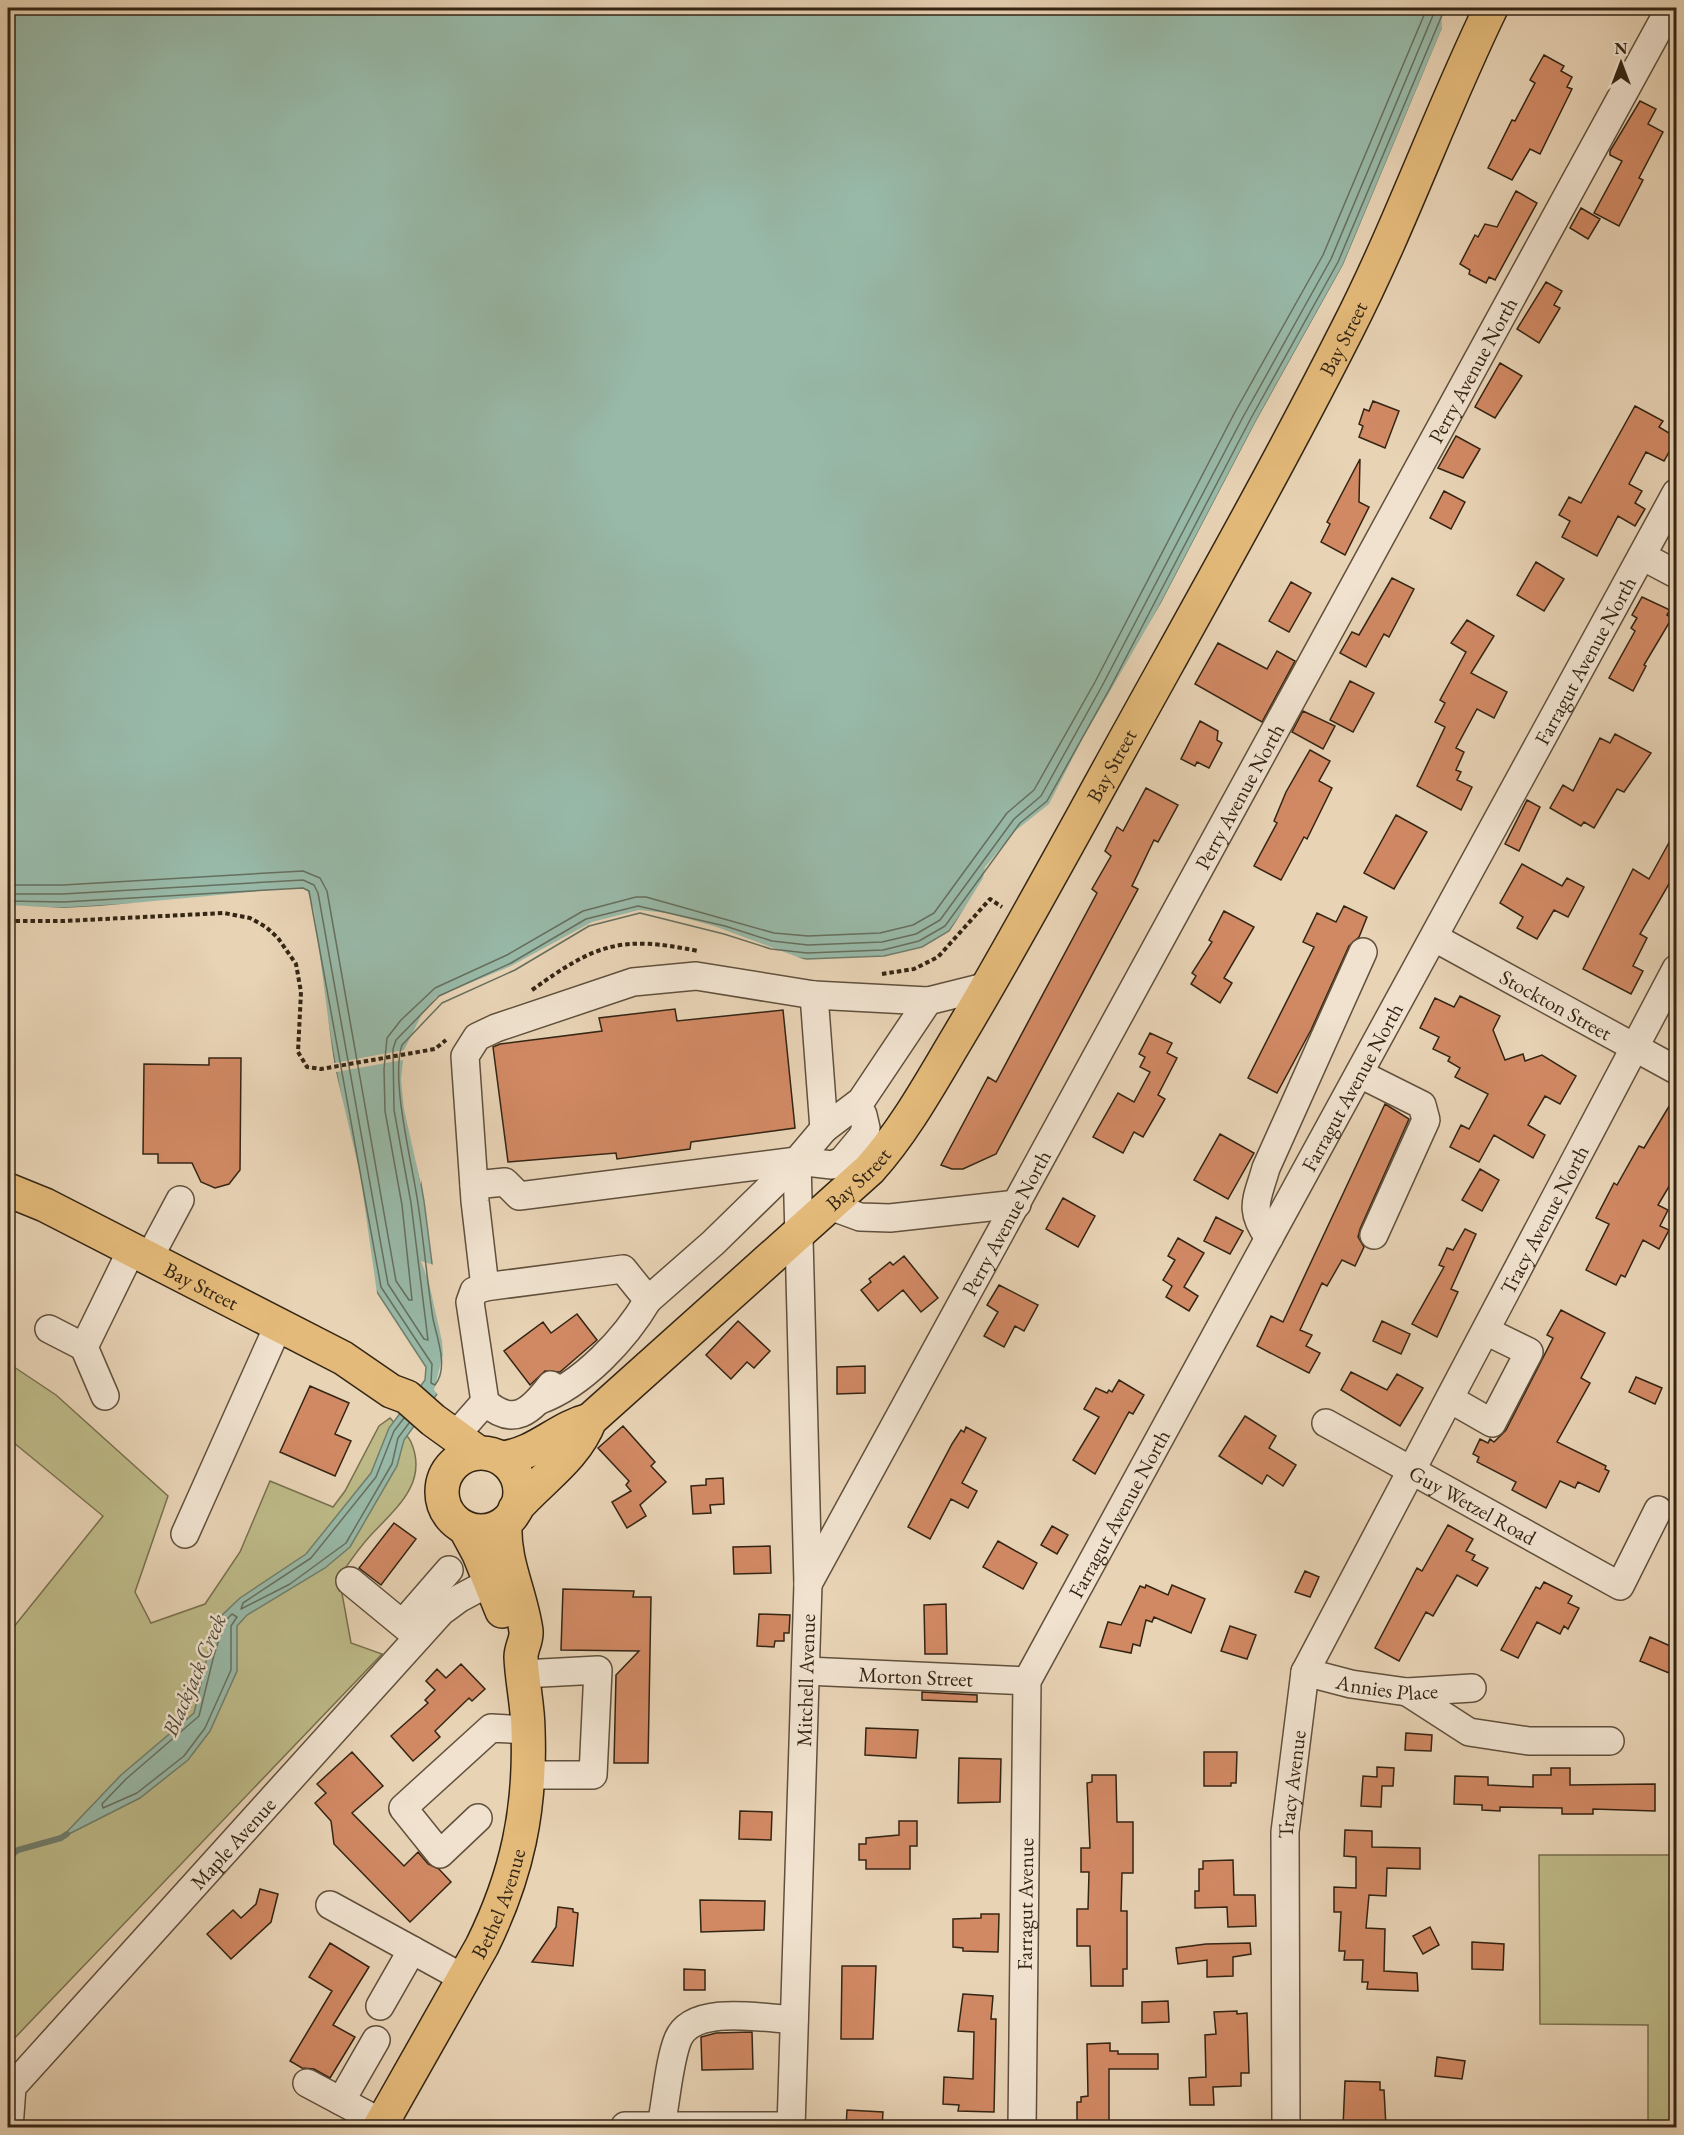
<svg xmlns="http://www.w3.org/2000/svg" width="1684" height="2135" viewBox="0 0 1684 2135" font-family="'EB Garamond',serif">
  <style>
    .green { fill: #bdba88; stroke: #78704e; stroke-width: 1.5 }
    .water { fill: #98b9a8; stroke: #707e6d; stroke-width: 1.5 }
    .pier { fill: #e8d3b5 }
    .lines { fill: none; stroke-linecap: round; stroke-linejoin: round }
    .shore { stroke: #666f5e; stroke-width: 1.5 }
    .stream { stroke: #707e6d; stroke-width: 6 }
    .building { fill: #d18964; stroke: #342514; stroke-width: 1.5 }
    .minor-casing { stroke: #61503c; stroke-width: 30 }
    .major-casing { stroke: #342514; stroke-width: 36 }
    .path { stroke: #342514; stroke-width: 4; stroke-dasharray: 4.5 3; stroke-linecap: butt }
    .minor { stroke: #f0e2cf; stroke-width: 27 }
    .major { stroke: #e4ba7a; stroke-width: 33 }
    .labels { text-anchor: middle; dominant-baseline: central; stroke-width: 5; stroke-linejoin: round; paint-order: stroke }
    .street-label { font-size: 21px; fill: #342514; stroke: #f0e2cf }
    .water-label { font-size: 22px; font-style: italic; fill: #4d4a39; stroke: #f0e2cf }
  </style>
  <rect width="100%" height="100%" fill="#e8d3b5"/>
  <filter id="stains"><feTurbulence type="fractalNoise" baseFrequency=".00333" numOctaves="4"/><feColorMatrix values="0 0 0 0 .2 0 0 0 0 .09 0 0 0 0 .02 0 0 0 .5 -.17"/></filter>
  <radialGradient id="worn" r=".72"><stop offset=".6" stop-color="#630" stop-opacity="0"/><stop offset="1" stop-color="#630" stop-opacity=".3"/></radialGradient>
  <path class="green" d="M8 1363 56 1395 168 1496 135 1592 151 1623 205 1604 240 1552 270 1481 333 1507 345 1491 379 1426 390 1418C396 1425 407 1433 411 1442 429 1483 395 1509 370 1536 358 1549 349 1563 339 1577L351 1643 382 1654 8 2045V1634L103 1516 8 1438Z
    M1539 1855H1676V2127H1648V2025L1540 2024Z"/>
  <path class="water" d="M8 8H1451L1343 265 1255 423 1114 693 1052 805 1024 827 949 931 922 947 884 956 807 959 770 955 641 919 591 932 445 1008 407 1049 408 1109 424 1201 439 1318 447 1352 445 1383 404 1440 397 1466 350 1547 325 1568 247 1615 237 1626V1671L210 1731 188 1760 140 1798 61 1838 121 1775 194 1713 208 1653 220 1617 240 1598 306 1554 371 1473 389 1428 425 1380 426 1367 375 1289 305 894 64 908 8 907Z"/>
  <path class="pier" d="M1441 8H1454L1346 266 1258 424 1117 694 1054 806 1027 829 964 917 947 936 983 878 985 867 1015 831 1049 804 1083 738 1161 603 1255 423 1343 265 1442 28Z
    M292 888 307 889 314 911 334 1063 404 1050 421 1016 436 997 511 966 592 922 639 910 667 913 714 926 811 962 766 957 641 922 593 935 519 978 446 1011 410 1050 411 1108 421 1164V1185L404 1109 401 1080 403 1060 336 1072 360 1174 377 1293 375 1296 372 1290 302 897 64 911 8 910V905L64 908 100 906Z
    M421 1261 434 1265 436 1269 450 1351 448 1384 439 1396 434 1390 443 1355 442 1341 429 1283Z"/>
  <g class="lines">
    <path class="shore" d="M8 885H63L303 871 320 878 327 891 396 1281 409 1300H412L402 1205 385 1111 384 1069 387 1038 401 1020 435 988 507 955 583 911 636 897H646L774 933 808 936 880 933 913 925 934 913 1007 813 1034 790 1095 682 1235 412 1323 255 1427 8
      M8 894H63L303 880 314 885 318 893 388 1284 424 1339 428 1340 411 1203 394 1110 393 1049 396 1040 439 996 511 963 586 919 638 906 725 926 772 941 808 945 882 942 916 934 940 920 1014 819 1041 796 1102 686 1243 417 1331 259 1436 8
      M8 901 64 902 303 888 309 891 381 1287 432 1364 431 1383 435 1385C449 1368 437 1338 433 1319 427 1281 424 1242 418 1204 413 1166 390 1080 402 1045L442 1003 515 970 589 926 640 913 724 934 771 949 807 953 883 950 919 941 945 926 1020 823 1047 801 1109 690 1250 420 1338 262 1445 8
      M404 1418 394 1431 376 1477 311 1558 243 1603 241 1609 290 1584 346 1543 392 1464 398 1438 409 1423
      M232 1614 237 1617 231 1626V1670L205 1728 184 1756 137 1793 103 1808 102 1804 126 1779 199 1716 214 1655 225 1621Z"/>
    <path class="stream" d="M8 1858 18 1850 61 1838 67 1834"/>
  </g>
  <path class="building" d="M1544 55 1564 66 1561 71 1572 77 1567 87 1572 89 1540 154 1530 149 1512 180 1488 168 1512 120 1515 121 1535 83 1530 80Z
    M1640 101 1656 109 1648 124 1663 132 1639 178 1643 180 1619 226 1594 213 1622 161 1610 155V151Z
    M1516 191 1537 203 1495 280 1489 277 1486 283 1469 274 1470 270 1460 264 1475 235 1478 237 1485 224 1497 227Z
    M1581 208 1600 219 1588 239 1570 228Z
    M1546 282 1562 291 1554 305 1560 308 1539 343 1517 329Z
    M1500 363 1522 376 1495 418 1475 407Z
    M1373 401 1399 411 1385 448 1359 437 1363 426 1359 424 1364 409 1369 411Z
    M1635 406 1663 421 1659 427 1677 438 1664 461 1646 452 1629 484 1642 491 1635 503 1645 509 1635 526 1618 516 1597 556 1562 537 1570 521 1559 515 1569 497 1581 503Z
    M1456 436 1480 449 1463 478 1438 468Z
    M1360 459 1359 502 1369 507 1345 555 1321 542 1330 524 1327 522Z
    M1444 491 1465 502 1451 529 1430 518Z
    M1536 562 1564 579 1544 611 1517 595Z
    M1392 578 1414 589 1389 637 1384 634 1366 667 1340 653 1352 632 1359 635Z
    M1291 582 1311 593 1289 632 1269 621Z
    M1642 597 1670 610 1667 615 1672 618 1644 665 1646 666 1633 691 1609 678 1635 631 1631 628 1637 618 1632 615Z
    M1467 620 1494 636 1471 673 1507 692 1494 718 1477 709 1456 748 1464 752 1456 770 1461 772 1457 780 1472 787 1461 810 1417 786 1445 727 1435 722 1445 703 1440 700 1466 652 1451 643Z
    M1218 643 1267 669 1277 651 1295 661 1262 722 1195 684Z
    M1350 681 1374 693 1353 732 1330 720Z
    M1303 711 1335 726 1323 749 1292 732Z
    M1200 721 1218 731 1217 740 1222 743 1209 768 1197 762 1195 766 1181 759Z
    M1615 734 1651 753 1624 792 1617 789 1594 828 1584 822 1581 826 1550 808 1563 785 1573 791 1600 738 1610 743Z
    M1310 750 1330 761 1319 781 1332 788 1307 839 1304 837 1281 880 1254 866 1277 823 1274 821 1286 792Z
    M1146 788 1178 805 1158 842 1154 840 1132 886 1138 889 996 1154 963 1169H952L941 1165 988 1077 996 1082 1097 893 1092 889 1111 856 1105 851 1117 827 1123 831Z
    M1527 800 1540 807 1519 851 1505 844Z
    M1396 815 1427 832 1394 889 1364 873Z
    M1677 828V870L1640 934 1647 938 1633 966 1643 971 1631 994 1583 969 1633 869 1649 879Z
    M1522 864 1562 886 1567 878 1584 887 1568 917 1554 910 1537 939 1517 928 1523 917 1500 903Z
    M1344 906 1367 917 1359 937 1349 946 1311 1030 1277 1093 1248 1078 1314 947 1303 942 1317 913 1336 922Z
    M1224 911 1254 927 1224 978 1232 983 1220 1003 1191 984 1196 976 1192 973 1212 942 1209 940Z
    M1460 996 1500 1016 1493 1030 1505 1060 1523 1054 1525 1061 1542 1055 1576 1076 1560 1104 1545 1096 1528 1125 1545 1135 1533 1158 1494 1135 1479 1162 1450 1147 1461 1125 1469 1129 1488 1094 1455 1077 1460 1068 1448 1061 1450 1057 1433 1049 1439 1037 1420 1028 1435 998 1454 1007Z
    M675 1009 677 1021 783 1010 795 1128 691 1142 690 1149 617 1159 616 1153 508 1162 493 1047 500 1044 602 1031 599 1018Z
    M1150 1033 1172 1043 1167 1053 1177 1058 1158 1095 1165 1099 1143 1137 1134 1132 1123 1153 1093 1137 1118 1093 1134 1102 1150 1072 1140 1067 1145 1057 1139 1054Z
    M209 1058H241L240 1170 229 1184 215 1188 201 1182 192 1163H158V1154H143L144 1064 209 1065Z
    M1677 1093V1173L1658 1205 1668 1210 1660 1226 1669 1230 1659 1249 1643 1240 1625 1277 1621 1275 1616 1285 1586 1270 1609 1224 1596 1218 1614 1183 1617 1185 1639 1146 1644 1148Z
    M1385 1104 1409 1119 1360 1229 1358 1237 1364 1247 1355 1266 1342 1260 1327 1286 1322 1283 1300 1330 1312 1335 1306 1346 1320 1353 1309 1373 1257 1346 1271 1316 1283 1322Z
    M1220 1134 1254 1153 1228 1199 1194 1180Z
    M1480 1169 1499 1180 1482 1211 1462 1200Z
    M1063 1198 1095 1216 1078 1247 1046 1229Z
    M1216 1217 1243 1231 1230 1254 1204 1241Z
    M1465 1229 1476 1234 1451 1289 1458 1292 1437 1337 1412 1324 1444 1267 1439 1265 1447 1248 1453 1250Z
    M1178 1238 1204 1253 1184 1287 1198 1296 1189 1311 1166 1297 1172 1286 1163 1280 1175 1260 1168 1256Z
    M904 1256 938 1298 921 1312 903 1290 878 1311 861 1290 871 1282 869 1279 890 1262 893 1265Z
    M999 1285 1038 1305 1024 1331 1015 1326 1004 1347 984 1336 998 1312 987 1305Z
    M1561 1310 1605 1333 1581 1378 1590 1383 1557 1442 1606 1466 1605 1469 1609 1471 1599 1492 1578 1482 1575 1488 1560 1481 1546 1508 1512 1490 1516 1482 1477 1462 1479 1457 1473 1454 1480 1439 1488 1443 1490 1439 1494 1442 1506 1430 1553 1338 1547 1335Z
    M577 1314 597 1340 560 1372 545 1371 530 1385 504 1351 543 1322 551 1333Z
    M738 1321 770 1351 754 1368 747 1362 731 1379 706 1355Z
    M1382 1321 1410 1334 1401 1354 1373 1341Z
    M865 1366V1393L837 1394V1367Z
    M1351 1372 1387 1390 1397 1374 1423 1388 1400 1426 1341 1390Z
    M1636 1377 1662 1388 1655 1404 1629 1392Z
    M1119 1380 1144 1395 1133 1414 1129 1412 1095 1474 1073 1460 1099 1417 1084 1409 1096 1388 1107 1393 1109 1390 1112 1392Z
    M310 1386 349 1403 335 1434 351 1441 335 1476 280 1452Z
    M1245 1416 1276 1436 1269 1448 1296 1465 1283 1486 1267 1475 1262 1484 1219 1456Z
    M623 1426 655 1462 651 1466 666 1482 640 1505 646 1516 627 1528 612 1502 631 1491 626 1485 629 1481 598 1448Z
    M966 1427 986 1438 962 1483 977 1491 968 1508 951 1499 930 1539 908 1527 952 1444 961 1430 964 1432Z
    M723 1478 724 1504 710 1505 711 1513 693 1514 691 1486 706 1485V1479Z
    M394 1523 416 1539 381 1585 359 1568Z
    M1448 1525 1473 1539 1466 1551 1475 1555 1472 1560 1488 1568 1477 1586 1457 1575 1433 1616 1426 1612 1399 1661 1375 1648 1417 1568 1422 1571Z
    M1052 1526 1068 1535 1057 1554 1041 1545Z
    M998 1541 1037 1563 1023 1589 983 1567Z
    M770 1546 771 1573 734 1574 733 1547Z
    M1305 1571 1319 1577 1310 1597 1295 1592Z
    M1544 1582 1572 1596 1568 1603 1579 1608 1568 1629 1564 1626 1560 1634 1537 1622 1518 1658 1501 1650 1536 1587 1540 1589Z
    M1146 1585 1168 1595 1172 1585 1205 1599 1191 1633 1154 1617 1152 1622 1146 1620 1140 1646 1133 1644 1131 1653 1100 1647 1108 1622 1121 1625 1140 1586 1145 1588Z
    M563 1589 634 1591 633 1597H651L648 1763H614L616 1675 639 1651 561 1650Z
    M946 1604 947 1654H925L924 1605Z
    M759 1614 790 1615 789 1633H784V1641H775L774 1647 757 1646Z
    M1230 1626 1256 1635 1247 1659 1221 1651Z
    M1650 1637 1677 1649 1669 1673 1640 1661Z
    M461 1664 485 1689 472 1701 469 1698 435 1731 440 1737 413 1761 391 1736 428 1703 425 1700 435 1690 426 1681 437 1669 446 1678Z
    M922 1692 977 1695V1702L922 1700Z
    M866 1728 918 1730 916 1758 865 1755Z
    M1406 1733 1432 1735 1431 1751 1405 1750Z
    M352 1752 383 1786 352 1813 404 1866 418 1852 428 1864 439 1869 451 1882 410 1922 334 1844 331 1821 315 1803 326 1793 317 1784Z
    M1204 1752H1237L1236 1783H1231V1786H1204Z
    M959 1758 1001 1759 1000 1802 958 1803Z
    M1377 1767 1394 1768 1393 1786H1382L1381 1807 1361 1806 1363 1776 1377 1777Z
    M1551 1768H1570V1785L1655 1784V1811L1593 1809V1814H1562V1808L1500 1807V1811L1482 1810V1805L1454 1804 1455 1776 1488 1777V1785L1533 1787V1775H1551Z
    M1092 1775H1116L1117 1822H1133V1873H1122L1121 1911H1127V1969H1123V1986H1091L1090 1946H1077V1909H1088L1089 1872H1081V1848H1090L1087 1783 1092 1782Z
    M740 1811 772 1812 771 1840 739 1839Z
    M899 1821H917V1846H910V1869H866V1860H859V1844H866V1838L899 1835Z
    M1345 1830 1372 1831V1847L1420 1848V1869L1387 1868 1386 1896 1369 1895 1366 1928 1385 1929 1384 1971 1417 1973 1418 1991 1367 1989 1368 1982H1362L1363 1960H1344L1345 1951H1339L1341 1912H1334V1887L1356 1888V1857L1344 1856Z
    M1233 1860 1234 1895H1255L1256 1926 1228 1927 1227 1907 1195 1908V1891H1199V1869H1203V1861Z
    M260 1889 278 1894 271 1922 231 1959 207 1934 233 1910 241 1918 256 1904Z
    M700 1900 765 1901 764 1930 701 1932Z
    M558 1907 573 1909V1912L578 1913 573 1966 532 1962 556 1927Z
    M981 1914H999L998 1952 963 1951V1948L953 1947V1919L981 1918Z
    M1430 1927 1439 1945 1423 1954 1413 1936Z
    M1472 1942 1504 1944 1503 1970 1472 1969Z
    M330 1943 369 1967 333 2025 355 2037 330 2078 314 2069 302 2068 290 2061 332 1991 309 1977Z
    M1250 1943 1251 1954 1233 1957V1976L1207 1977V1960L1178 1964 1176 1948 1206 1944Z
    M842 1966H876L873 2039H841Z
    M684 1969 705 1970V1990H684Z
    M963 1994 993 1996 991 2019H996L994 2112 958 2111 959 2105 943 2104 944 2077 973 2079 974 2032 958 2031Z
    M1168 2001 1169 2022 1142 2023V2002Z
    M1237 2011V2014L1247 2013 1249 2073H1241V2086L1213 2087 1214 2105H1190L1189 2078 1206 2077 1205 2035 1216 2034 1214 2012Z
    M752 2032 753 2069 702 2070 701 2037 716 2033Z
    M1110 2043V2051H1118V2054H1158V2069H1109V2127H1077V2102H1081V2097L1088 2096 1087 2044Z
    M1437 2057 1465 2061 1462 2079 1435 2076Z
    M1345 2081 1380 2082V2090H1384L1386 2127H1343Z
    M847 2110 883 2112 882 2127H846Z"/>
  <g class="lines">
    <g class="minor-casing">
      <g id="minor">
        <path d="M1642 556 1676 574"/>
        <path id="s1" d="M1435 938 1676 1070"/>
        <path d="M814 995 824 1129 861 1101 928 1001 988 986"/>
        <path d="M1360 1074 1422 1105 1426 1120 1374 1235"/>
        <path d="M474 1185 505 1182 519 1196 797 1161"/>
        <path d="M830 1206 860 1217 890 1218 1017 1204"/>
        <path d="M1269 1238C1248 1209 1257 1200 1266 1168L1363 952"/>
        <path d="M149 1258 180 1200"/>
        <path d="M485 1287 474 1291 470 1302 485 1402C514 1428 531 1411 551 1385"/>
        <path d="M648 1300 713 1243 797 1161 832 1165 842 1161 862 1137 866 1128 863 1115"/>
        <path d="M49 1329 84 1347"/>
        <path d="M105 1396 84 1347 132 1249"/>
        <path d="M1450 1399 1492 1423 1529 1352 1486 1331"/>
        <path d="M540 1400C583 1384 625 1339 648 1300L623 1269 485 1287 475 1201 465 1056 477 1037 496 1028 633 982 696 976 814 995 928 1001"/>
        <path id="s2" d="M1326 1423 1620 1586 1658 1510"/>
        <path d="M455 1436 485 1402"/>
        <path d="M185 1534 279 1324"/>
        <path d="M350 1581 418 1637"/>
        <path id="s3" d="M808 1584 1670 8"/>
        <path d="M403 1623 449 1570"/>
        <path id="s4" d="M806 1671 1027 1681"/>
        <path id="s5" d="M1305 1672 1351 1684 1407 1692 1472 1688"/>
        <path d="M523 1674 598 1670 593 1775H528"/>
        <path d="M1407 1692 1469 1732 1529 1741H1610"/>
        <path d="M478 1818 440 1854 403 1808 491 1728 528 1730"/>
        <path d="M330 1905 465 1979"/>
        <path d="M380 2006 412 1950"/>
        <path d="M307 2083 382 2123"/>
        <path d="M341 2101 376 2040"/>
        <path d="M625 2126H791"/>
        <path d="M661 2126C666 2102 669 2061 678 2039 693 2004 763 2018 794 2020"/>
        <path id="s6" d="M9 2128 12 2087 441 1612 460 1598 490 1582"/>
        <path id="s7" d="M791 2128 808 1584 797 1161 824 1129"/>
        <path id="s8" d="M1022 2128 1027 1681 1676 493"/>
        <path id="s9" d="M1286 2128 1285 1832 1305 1672 1676 969"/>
      </g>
    </g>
    <g class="major-casing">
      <g id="major">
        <path id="s10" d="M8 1190 45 1205 343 1358 391 1391 407 1397 433 1420 476 1451"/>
        <circle cx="481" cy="1492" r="39"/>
        <path d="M502 1458C537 1454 557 1428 590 1420"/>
        <path id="s11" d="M515 1509C541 1479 575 1459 590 1420L870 1169C905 1130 931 1082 958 1037 1001 965 1041 892 1082 818 1171 655 1264 494 1348 328 1401 224 1440 113 1491 8"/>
        <path d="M465 1528 479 1554 502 1611"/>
        <path id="s12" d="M379 2128 482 1946C517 1875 531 1810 528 1730 528 1706 522 1682 521 1657 521 1648 527 1640 526 1631 521 1594 503 1562 505 1524"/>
      </g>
    </g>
    <path class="path" d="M8 921H64L224 913 250 918 266 927 278 938 296 964 301 992 298 1052 307 1067 321 1069 435 1049 446 1040
      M882 974 914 969 938 957 990 899 1002 907
      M532 990C596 944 620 935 698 951"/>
    <use href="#minor" class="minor"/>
    <use href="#major" class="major"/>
  </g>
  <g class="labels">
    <g class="street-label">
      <text stroke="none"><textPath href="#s11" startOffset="1450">Bay Street</textPath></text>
      <text stroke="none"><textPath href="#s3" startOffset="1384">Perry Avenue North</textPath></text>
      <text stroke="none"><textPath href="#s8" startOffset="1610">Farragut Avenue North</textPath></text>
      <text stroke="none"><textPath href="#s11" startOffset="964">Bay Street</textPath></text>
      <text stroke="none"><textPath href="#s3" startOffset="898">Perry Avenue North</textPath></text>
      <text stroke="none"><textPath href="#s1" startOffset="138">Stockton Street</textPath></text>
      <text stroke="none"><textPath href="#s8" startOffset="1124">Farragut Avenue North</textPath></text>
      <text stroke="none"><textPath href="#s11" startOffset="478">Bay Street</textPath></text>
      <text stroke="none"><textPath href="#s9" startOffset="969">Tracy Avenue North</textPath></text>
      <text stroke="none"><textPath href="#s3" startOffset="412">Perry Avenue North</textPath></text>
      <text stroke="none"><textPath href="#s10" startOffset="216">Bay Street</textPath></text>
      <text stroke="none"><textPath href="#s2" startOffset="168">Guy Wetzel Road</textPath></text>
      <text stroke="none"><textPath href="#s8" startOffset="638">Farragut Avenue North</textPath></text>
      <text stroke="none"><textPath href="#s4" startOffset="110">Morton Street</textPath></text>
      <text stroke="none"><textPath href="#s7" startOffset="448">Mitchell Avenue</textPath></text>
      <text stroke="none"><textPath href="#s5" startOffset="84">Annies Place</textPath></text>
      <text stroke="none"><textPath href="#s9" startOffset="344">Tracy Avenue</textPath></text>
      <text stroke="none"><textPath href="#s6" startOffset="370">Maple Avenue</textPath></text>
      <text stroke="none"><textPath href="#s12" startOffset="255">Bethel Avenue</textPath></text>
      <text stroke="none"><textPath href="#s8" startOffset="224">Farragut Avenue</textPath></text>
    </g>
    <g class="water-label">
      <text transform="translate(194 1675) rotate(-67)">Blackjack Creek</text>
    </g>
  </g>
  <rect width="1684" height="2135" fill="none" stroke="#e8d3b5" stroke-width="30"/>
  <rect x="9" y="9" width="1666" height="2117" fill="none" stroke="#342514" stroke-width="3"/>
  <rect x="15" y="15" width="1654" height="2105" fill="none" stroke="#342514" stroke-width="1.5"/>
  <g transform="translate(1621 63)" stroke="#f0e2cf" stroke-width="4.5" paint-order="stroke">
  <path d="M0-4.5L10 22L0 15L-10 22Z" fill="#342514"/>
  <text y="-9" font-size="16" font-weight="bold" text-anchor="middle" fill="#342514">N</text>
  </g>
  <rect width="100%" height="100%" filter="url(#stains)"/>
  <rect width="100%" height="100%" fill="url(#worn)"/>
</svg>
